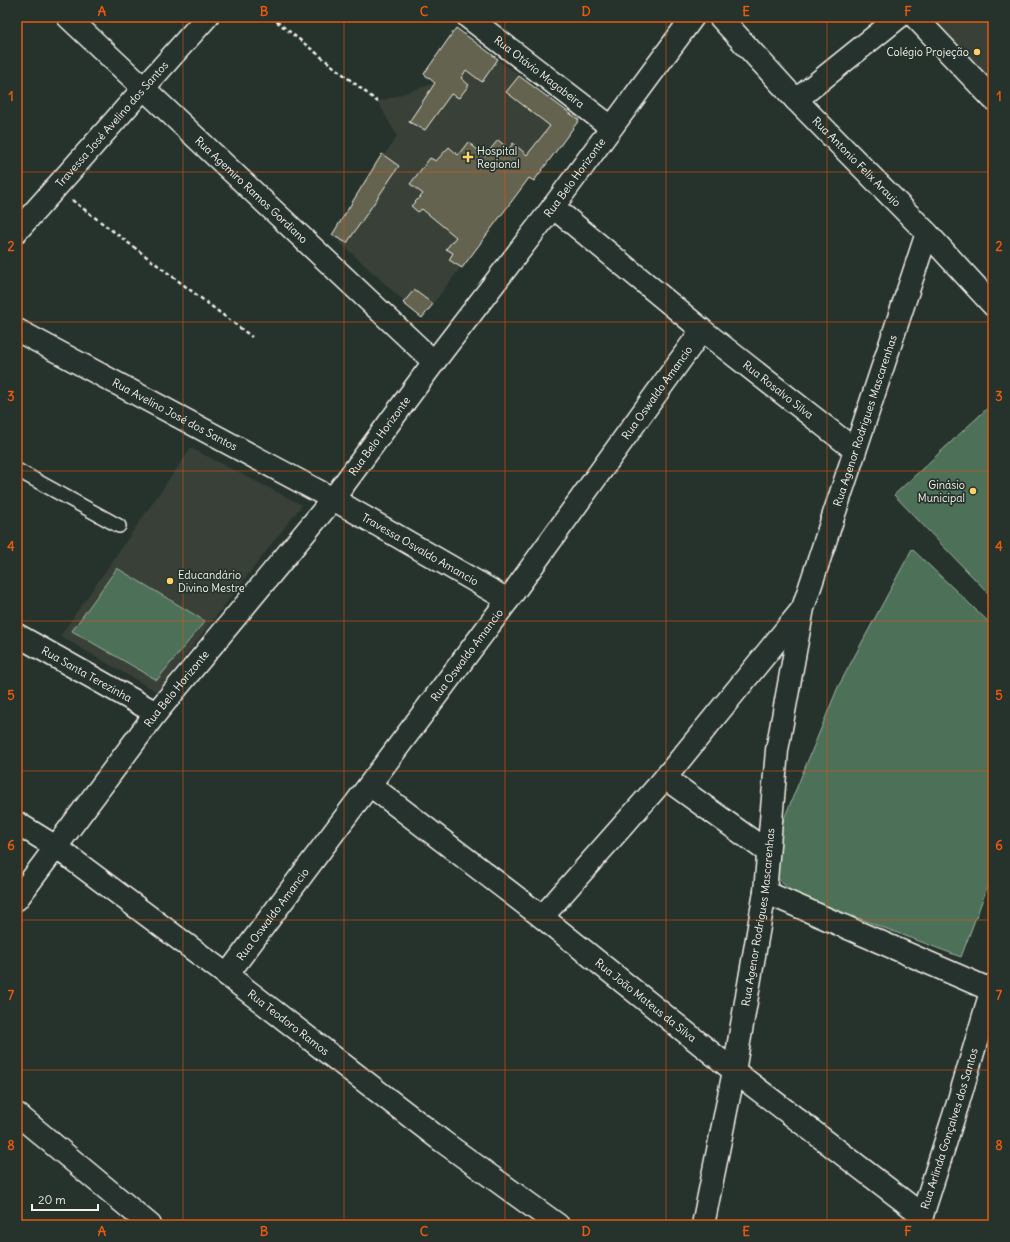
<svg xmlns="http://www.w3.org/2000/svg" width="1010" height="1242" viewBox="0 0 1010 1242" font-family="Delius,sans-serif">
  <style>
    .built { fill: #394137 }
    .green { fill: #4e6f59; stroke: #a1b0a0 }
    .building { fill: #64634f; stroke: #f4f1e8 }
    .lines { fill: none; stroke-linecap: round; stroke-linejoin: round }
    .service-casing { stroke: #f4f1e8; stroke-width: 16 }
    .minor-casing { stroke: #f4f1e8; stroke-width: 25 }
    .secondary-casing { stroke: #f4f1e8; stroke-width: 25 }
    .path { stroke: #f4f1e8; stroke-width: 2.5; stroke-dasharray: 4 3; stroke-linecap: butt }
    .service { stroke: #26332d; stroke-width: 13 }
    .minor { stroke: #26332d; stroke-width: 22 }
    .secondary { stroke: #26332d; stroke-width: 22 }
    .grid { fill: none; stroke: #e8590c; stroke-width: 1; stroke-opacity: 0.55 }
    .poi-dot { fill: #ffd166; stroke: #26332d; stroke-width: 1.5 }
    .labels { text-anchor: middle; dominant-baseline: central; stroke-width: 3.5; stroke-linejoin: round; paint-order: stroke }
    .poi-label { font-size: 11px; fill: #f4f1e8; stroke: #26332d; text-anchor: end }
    .street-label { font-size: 11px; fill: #f4f1e8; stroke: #26332d }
    .neatline { fill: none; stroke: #e8590c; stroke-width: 1.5 }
    .grid-label { font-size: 13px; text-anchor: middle; font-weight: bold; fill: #e8590c }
  </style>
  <rect width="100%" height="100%" fill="#26332d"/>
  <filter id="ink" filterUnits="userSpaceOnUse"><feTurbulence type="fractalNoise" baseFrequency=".025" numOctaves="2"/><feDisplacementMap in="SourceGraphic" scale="8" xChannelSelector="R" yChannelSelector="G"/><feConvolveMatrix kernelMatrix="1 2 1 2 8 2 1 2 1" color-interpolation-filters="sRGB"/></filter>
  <g filter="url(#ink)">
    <path class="built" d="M928 17H993V88Z
      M456 28 579 120 534 181 529 178 422 318 332 235 397 136 378 102 435 83 424 74Z
      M191 448 302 505 157 692 60 636Z"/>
    <path class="green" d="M993 403V598L894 495Z
      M912 549 993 626V872L961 957 792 893 777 877 779 831 838 687Z
      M117 568 205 621 157 680 72 631Z"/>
    <path class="building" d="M456 28 498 59 482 82 466 70 461 78 469 85 459 98 451 94 425 130 409 122 435 83 424 74Z
      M519 76 579 120 534 181 529 178 462 268 449 260 453 253 446 249 456 237 422 209 418 212 411 206 423 194 410 184 430 158 436 161 449 147 458 155 468 142 485 156 498 140 509 149 513 143 527 155 550 126 506 92Z
      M382 154 399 166 347 243 332 235Z
      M414 290 433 304 422 318 403 303Z"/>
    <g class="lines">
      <g class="service-casing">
        <path id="service" d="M17 470 119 526"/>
      </g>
      <g class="minor-casing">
        <g id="minor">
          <path id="s1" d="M68 17 434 362"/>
          <path id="s2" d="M468 17 611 127"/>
          <path d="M915 17 993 99"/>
          <path d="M796 100 899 17"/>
          <path id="s3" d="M553 207 702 330 855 450"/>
          <path id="s4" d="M17 231C81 160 143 88 207 17"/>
          <path id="s5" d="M17 330 333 499 508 600"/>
          <path id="s6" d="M17 635 156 713"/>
          <path d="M665 778 768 852"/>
          <path id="s7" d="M370 785 542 917 734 1071 922 1215"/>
          <path id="s8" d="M17 823 56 847 227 975 442 1141 558 1225"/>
          <path d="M765 892 991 990"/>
          <path id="s9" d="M17 899 156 713 333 499 434 362 553 207 693 17"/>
          <path d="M542 917 665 778 801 611"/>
          <path id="s10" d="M227 975 508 600 702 330"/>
          <path d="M17 1114 150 1225"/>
          <path id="s11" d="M703 1225 734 1071 765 892 777 750 803 608 927 233"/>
          <path id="s12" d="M919 1225 958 1103 993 985"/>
        </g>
      </g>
      <g class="secondary-casing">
        <g id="secondary">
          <path id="s13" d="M720 17 796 100 927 233 993 305"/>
        </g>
      </g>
      <path class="path" d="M271 17 378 102
        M72 200 252 337"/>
      <use href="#service" class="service"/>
      <use href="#minor" class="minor"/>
      <use href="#secondary" class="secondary"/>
    </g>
  </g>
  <path class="grid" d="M183 17V1225M344 17V1225M505 17V1225M666 17V1225M827 17V1225M17 172H993M17 322H993M17 471H993M17 621H993M17 771H993M17 920H993M17 1070H993"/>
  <g class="poi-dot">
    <circle cx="977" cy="52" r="4"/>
    <path d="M466 151h4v4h4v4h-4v4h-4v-4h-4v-4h4z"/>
    <circle cx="973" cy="491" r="4"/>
    <circle cx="170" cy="581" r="4"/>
  </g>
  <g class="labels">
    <g class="poi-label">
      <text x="969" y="52">Colégio Projeção</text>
      <text x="477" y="151" text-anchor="start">Hospital<tspan x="477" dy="13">Regional</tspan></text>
      <text x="965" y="485">Ginásio<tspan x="965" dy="13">Municipal</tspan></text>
      <text x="178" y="575" text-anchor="start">Educandário<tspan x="178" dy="13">Divino Mestre</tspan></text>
    </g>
    <g class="street-label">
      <text stroke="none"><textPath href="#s2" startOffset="90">Rua Otávio Magabeira</textPath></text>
      <text stroke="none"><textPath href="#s4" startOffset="143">Travessa José Avelino dos Santos</textPath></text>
      <text stroke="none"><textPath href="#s13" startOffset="199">Rua Antonio Felix Araujo</textPath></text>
      <text stroke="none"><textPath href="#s9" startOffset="912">Rua Belo Horizonte</textPath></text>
      <text stroke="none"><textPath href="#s1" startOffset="252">Rua Agemiro Ramos Gordiano</textPath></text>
      <text stroke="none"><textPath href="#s3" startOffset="290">Rua Rosalvo Silva</textPath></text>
      <text stroke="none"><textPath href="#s10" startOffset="724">Rua Oswaldo Amancio</textPath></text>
      <text stroke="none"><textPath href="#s5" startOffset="179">Rua Avelino José dos Santos</textPath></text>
      <text stroke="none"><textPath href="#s11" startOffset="823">Rua Agenor Rodrigues Mascarenhas</textPath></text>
      <text stroke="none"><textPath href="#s9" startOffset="588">Rua Belo Horizonte</textPath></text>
      <text stroke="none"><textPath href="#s5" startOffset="459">Travessa Osvaldo Amancio</textPath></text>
      <text stroke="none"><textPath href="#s10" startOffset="400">Rua Oswaldo Amancio</textPath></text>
      <text stroke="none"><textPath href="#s6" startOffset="80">Rua Santa Terezinha</textPath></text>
      <text stroke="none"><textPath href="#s9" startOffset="264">Rua Belo Horizonte</textPath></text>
      <text stroke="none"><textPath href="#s10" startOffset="76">Rua Oswaldo Amancio</textPath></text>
      <text stroke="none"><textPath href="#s11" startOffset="313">Rua Agenor Rodrigues Mascarenhas</textPath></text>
      <text stroke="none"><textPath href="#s7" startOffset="350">Rua João Mateus da Silva</textPath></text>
      <text stroke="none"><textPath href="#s8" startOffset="337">Rua Teodoro Ramos</textPath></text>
      <text stroke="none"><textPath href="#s12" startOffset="101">Rua Arlinda Gonçalves dos Santos</textPath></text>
    </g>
  </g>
  <rect width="1010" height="1242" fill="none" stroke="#26332d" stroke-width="44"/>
  <path d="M32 1204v6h66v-6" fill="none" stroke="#f4f1e8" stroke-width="2"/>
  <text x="38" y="1204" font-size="12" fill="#f4f1e8" stroke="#26332d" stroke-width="3" paint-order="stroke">20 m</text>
  <rect x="22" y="22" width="966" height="1198" class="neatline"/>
  <g class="grid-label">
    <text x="102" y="16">A</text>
    <text x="264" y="16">B</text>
    <text x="424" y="16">C</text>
    <text x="586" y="16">D</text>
    <text x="746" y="16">E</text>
    <text x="908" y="16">F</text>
    <text x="11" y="101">1</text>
    <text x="999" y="101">1</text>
    <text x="11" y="251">2</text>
    <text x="999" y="251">2</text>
    <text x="11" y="401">3</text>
    <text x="999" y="401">3</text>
    <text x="11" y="551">4</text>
    <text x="999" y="551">4</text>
    <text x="11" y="700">5</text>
    <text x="999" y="700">5</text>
    <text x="11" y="850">6</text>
    <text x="999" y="850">6</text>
    <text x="11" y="1000">7</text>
    <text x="999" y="1000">7</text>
    <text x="11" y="1150">8</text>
    <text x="999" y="1150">8</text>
    <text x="102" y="1236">A</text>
    <text x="264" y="1236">B</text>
    <text x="424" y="1236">C</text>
    <text x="586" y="1236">D</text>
    <text x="746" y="1236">E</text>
    <text x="908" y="1236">F</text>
  </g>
</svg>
